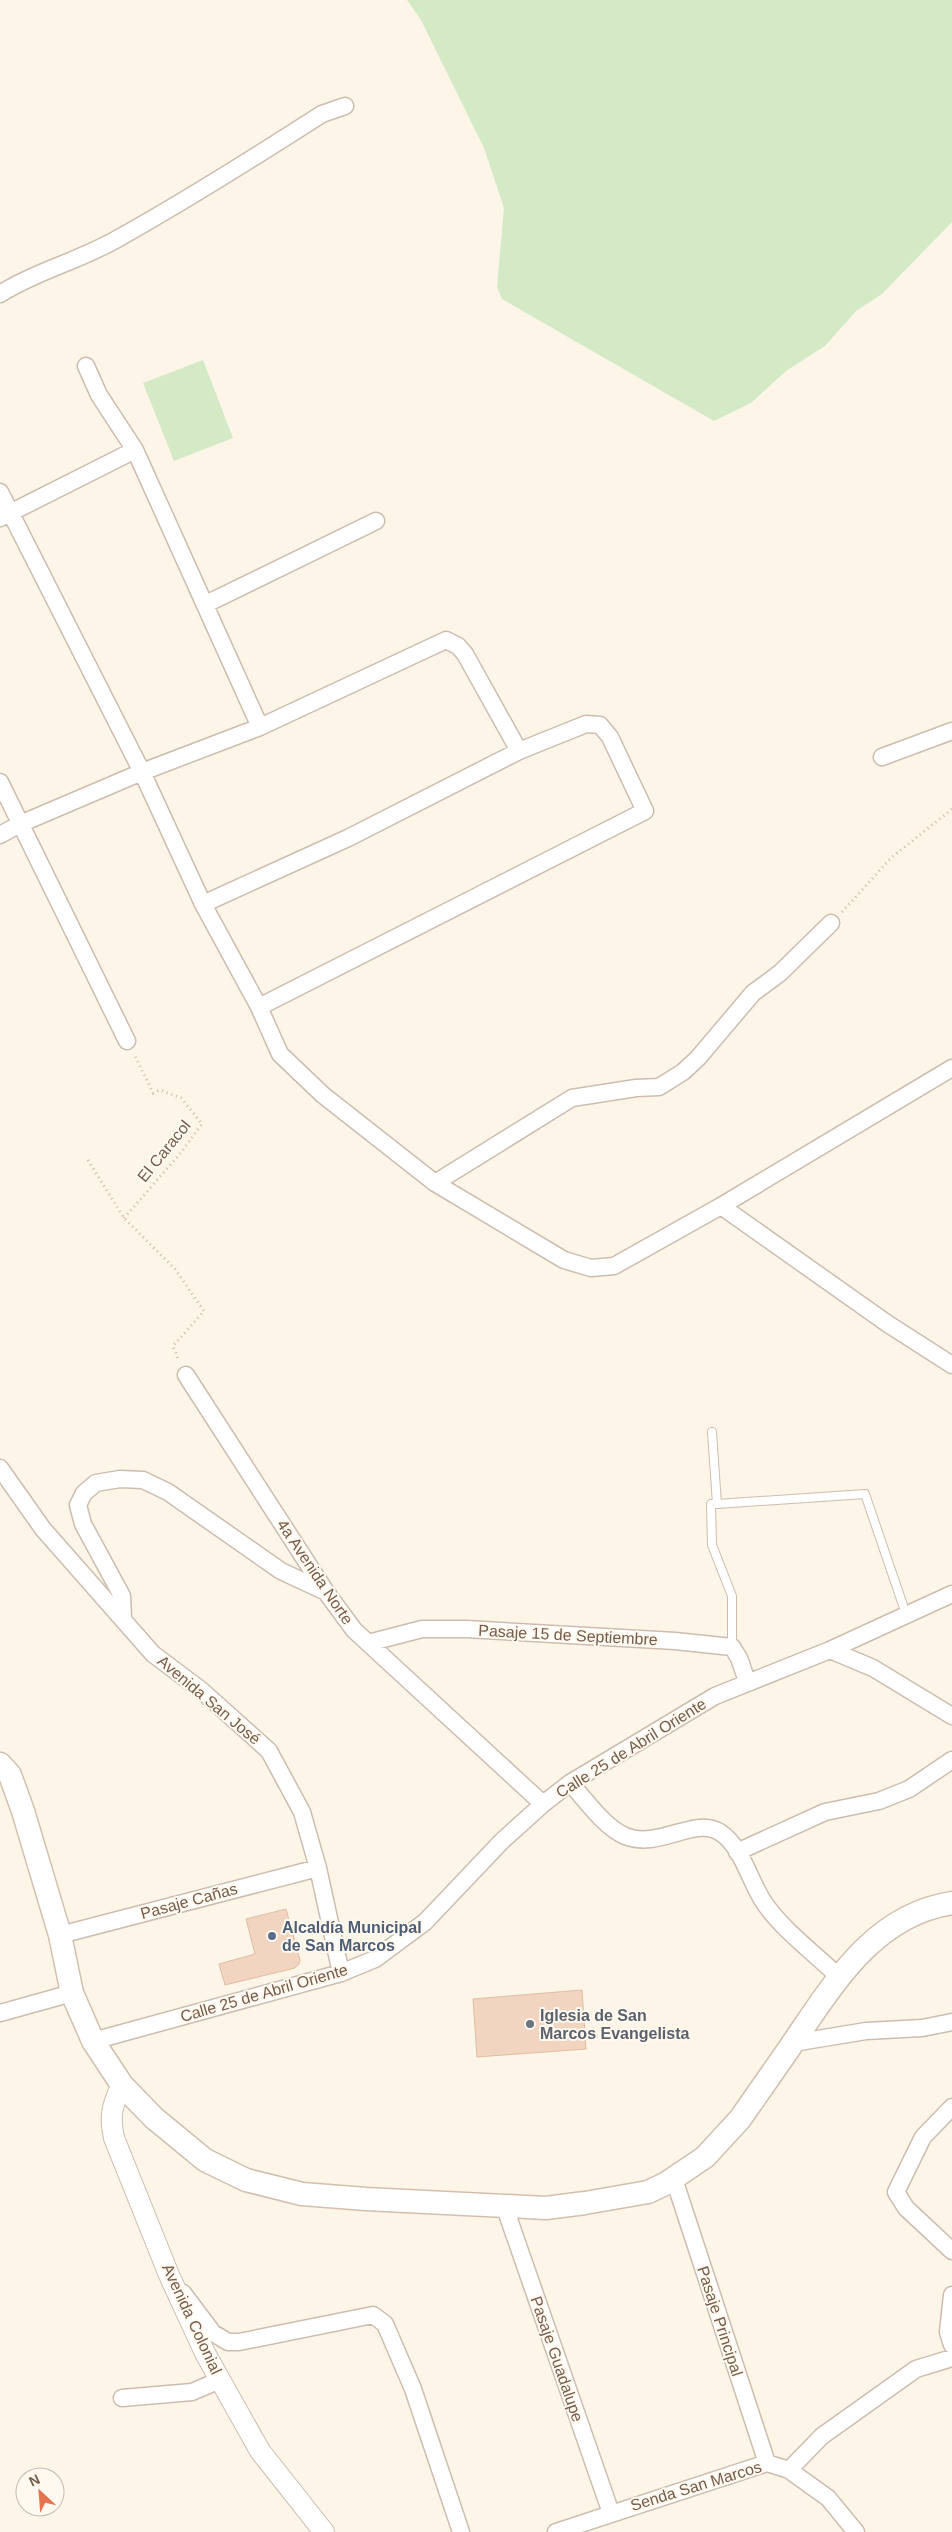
<svg xmlns="http://www.w3.org/2000/svg" width="952" height="2532" viewBox="0 0 952 2532" font-family="Arial,sans-serif">
  <style>
    .green { fill: #d4eac6 }
    .building { fill: #f1d5c0; stroke: #e3bca1 }
    .lines { fill: none; stroke-linecap: round; stroke-linejoin: round }
    .service-casing { stroke: #cebdae; stroke-width: 10 }
    .minor-casing { stroke: #cebdae; stroke-width: 19 }
    .tertiary-casing { stroke: #cebdae; stroke-width: 22 }
    .secondary-casing { stroke: #d3bfae; stroke-width: 25 }
    .path { stroke: #d6b8a3; stroke-width: 3; stroke-dasharray: 1 4; stroke-linecap: butt }
    .service { stroke: #fff; stroke-width: 8 }
    .minor { stroke: #fff; stroke-width: 16 }
    .tertiary { stroke: #fff; stroke-width: 20 }
    .secondary { stroke: #fff; stroke-width: 22 }
    .service-dot { fill: #5c6f8a; stroke: #fff9ef; stroke-width: 2 }
    .worship-dot { fill: #6b7280; stroke: #fff9ef; stroke-width: 2 }
    .labels { text-anchor: middle; dominant-baseline: central; stroke-width: 4; stroke-linejoin: round; paint-order: stroke }
    .street-label { font-size: 16px; fill: #765c4c; stroke: #fff9ef }
    .service-label { font-size: 16px; font-weight: bold; fill: #4e5e75; stroke: #fff9ef; text-anchor: start }
    .worship-label { font-size: 16px; font-weight: bold; fill: #5b616d; stroke: #fff9ef; text-anchor: start }
  </style>
  <rect width="100%" height="100%" fill="#fcf5e8"/>
  <path class="green" d="M407 0H952V222L882 294 856 311 825 346 786 371 751 403 714 421 502 299 497 287 504 208 484 148 421 20Z
    M203 360 233 438 174 461 143 383Z"/>
  <path class="building" d="M286 1909 300 1960 299 1964 295 1968 225 1985 219 1964 255 1954 246 1919Z
    M582 1990 586 2049 477 2057 473 1999Z"/>
  <g class="lines">
    <g class="service-casing">
      <path id="service" d="M712 1432 717 1504H711L712 1545 732 1596V1647
        M717 1504 865 1494 906 1614"/>
    </g>
    <g class="minor-casing">
      <path id="minor" d="M0 294C36 271 79 261 117 239 187 200 255 157 322 114L345 106
        M86 366 99 395 135 450 260 727
        M0 492 142 772 203 904 259 1007 280 1054 323 1095 435 1183 564 1260 591 1268 614 1266 721 1206 952 1068
        M0 518 135 450
        M206 604 376 521
        M882 757 952 731
        M0 782 127 1041
        M0 835 20 824 142 772 260 727 446 640 458 646 465 654 519 751
        M203 904 348 838 519 751 586 724 600 725 610 737 645 811 259 1007
        M435 1183 572 1098 636 1088 659 1087 683 1072 698 1058 753 993 780 973 831 923
        M721 1206 888 1324 952 1365
        M186 1375 326 1592 354 1630 543 1804
        M0 1468 43 1529 153 1654 201 1690 269 1751 302 1812 318 1868 341 1973
        M123 1618 122 1596 83 1524 78 1505 84 1493 96 1483 120 1479 143 1480 168 1492 281 1571 326 1592
        M368 1643 422 1629H466L675 1641 732 1647 739 1658 747 1681
        M830 1650 873 1668 952 1716
        M570 1783C586 1800 604 1827 625 1836 659 1850 696 1815 721 1833 743 1848 750 1883 765 1904 783 1930 815 1954 838 1976
        M737 1852 825 1812 879 1801 909 1789 952 1760
        M60 1935 318 1868
        M0 2013 72 1993
        M93 2041 341 1973 375 1959 425 1922 502 1841 543 1804 570 1783 715 1696 830 1650 952 1594
        M793 2043 866 2031 922 2028 952 2022
        M952 2107 923 2137 896 2192 906 2208 952 2251
        M674 2179 767 2463
        M504 2205 611 2513
        M183 2293 213 2333 228 2342H239L373 2315 385 2324 413 2389 461 2532
        M952 2295 948 2332 952 2345
        M122 2398 192 2392 220 2380
        M789 2470 828 2498 856 2532
        M556 2532 767 2463 789 2470 822 2436 916 2369 952 2358"/>
    </g>
    <g class="tertiary-casing">
      <path id="tertiary" d="M122 2085C112 2105 109 2116 114 2138L169 2275 205 2353 260 2451 324 2532"/>
    </g>
    <g class="secondary-casing">
      <path id="secondary" d="M0 1764 10 1775 23 1811 60 1935 72 1993 93 2041 122 2085 154 2118 205 2160 246 2180 302 2194 366 2199 546 2208 585 2203 648 2192 665 2184 705 2157 740 2119C760 2090 781 2061 801 2031 839 1975 879 1914 952 1903"/>
    </g>
    <path class="path" d="M842 912 891 858 952 809
      M88 1160 124 1218 175 1269 204 1311 173 1346 179 1361
      M124 1218 179 1155 202 1124 181 1098 160 1090 153 1093 134 1054"/>
    <use href="#service" class="service"/>
    <use href="#minor" class="minor"/>
    <use href="#tertiary" class="tertiary"/>
    <use href="#secondary" class="secondary"/>
  </g>
  <circle class="service-dot" cx="272" cy="1936" r="5"/>
  <circle class="worship-dot" cx="530" cy="2024" r="5"/>
  <g class="labels">
    <g class="street-label">
      <text transform="translate(164 1151) rotate(-51)">El Caracol</text>
      <text transform="translate(315 1572) rotate(56)">4a Avenida Norte</text>
      <text transform="translate(568 1635) rotate(3)">Pasaje 15 de Septiembre</text>
      <text transform="translate(209 1700) rotate(40)">Avenida San José</text>
      <text transform="translate(631 1748) rotate(-32)">Calle 25 de Abril Oriente</text>
      <text transform="translate(189 1901) rotate(-15)">Pasaje Cañas</text>
      <text transform="translate(264 1993) rotate(-16)">Calle 25 de Abril Oriente</text>
      <text transform="translate(192 2319) rotate(65)">Avenida Colonial</text>
      <text transform="translate(720 2321) rotate(72)">Pasaje Principal</text>
      <text transform="translate(557 2359) rotate(71)">Pasaje Guadalupe</text>
      <text transform="translate(696 2486) rotate(-17)">Senda San Marcos</text>
    </g>
    <g class="service-label">
      <text x="282" y="1927">Alcaldía Municipal<tspan x="282" dy="18">de San Marcos</tspan></text>
    </g>
    <g class="worship-label">
      <text x="540" y="2015">Iglesia de San<tspan x="540" dy="18">Marcos Evangelista</tspan></text>
    </g>
  </g>
  <g transform="translate(40 2492) rotate(334)"><circle r="24" fill="#fff9ef" stroke="#c8baae"/>
  <path d="M0-4L9 19L0 12L-9 19Z" fill="#e37550"/>
  <text y="-8" font-size="14" font-weight="bold" text-anchor="middle" fill="#765c4c">N</text>
  </g>
</svg>
